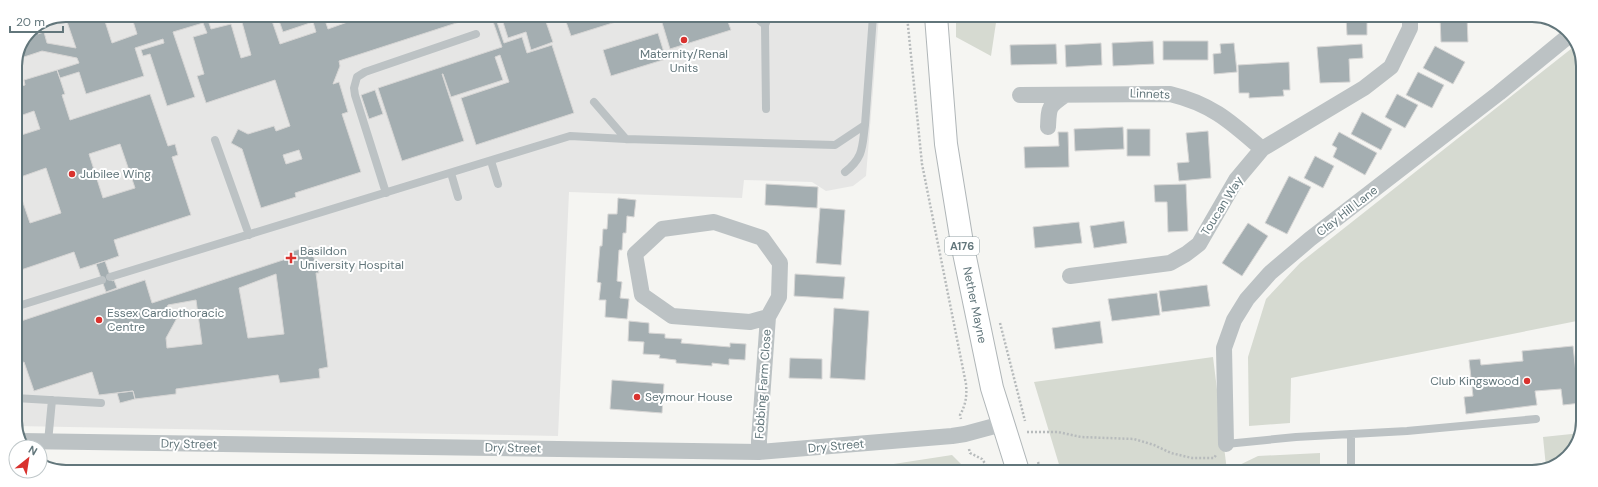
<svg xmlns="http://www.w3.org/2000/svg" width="1598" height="487" viewBox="0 0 1598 487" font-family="'DM Sans',sans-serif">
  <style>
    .built { fill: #e6e6e5 }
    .green { fill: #d6dad1 }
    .building { fill: #a4aeb1; stroke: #d7d6d5; fill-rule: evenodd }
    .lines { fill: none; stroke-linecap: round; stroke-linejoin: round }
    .primary-casing { stroke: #b0b6b8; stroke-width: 24 }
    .path { stroke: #b7bbbc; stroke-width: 2.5; stroke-dasharray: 2 2; stroke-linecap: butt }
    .service { stroke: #bcc2c4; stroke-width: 8 }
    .minor { stroke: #bcc2c4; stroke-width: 16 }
    .primary { stroke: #fff; stroke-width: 22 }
    .poi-dot { fill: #d9322e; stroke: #fff; stroke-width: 1.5 }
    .labels { text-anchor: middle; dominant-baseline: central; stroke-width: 4; stroke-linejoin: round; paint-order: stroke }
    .shield { fill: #fff; stroke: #919fa3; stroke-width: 1 }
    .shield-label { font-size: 11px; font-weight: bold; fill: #62767b }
    .poi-label { font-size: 12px; fill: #62767b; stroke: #fff; text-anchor: start }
    .street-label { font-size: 12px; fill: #62767b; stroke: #fff }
    .rim { fill: none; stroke: #62767b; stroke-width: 2 }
  </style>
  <rect width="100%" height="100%" fill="#f5f5f2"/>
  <path class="built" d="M66 15 879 16 866 176 853 186 826 191 812 182 744 180 742 198 569 192 558 436 16 426 15 66 30 30Z"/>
  <path class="green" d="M956 16H997L991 56 956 37Z
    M1576 45 1583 63 1582 320 1291 378 1290 423 1249 426 1248 357 1266 299 1300 263Z
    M1213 357 1227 471 1258 456 1320 453V472L1061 471 1034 382Z
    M1581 433 1563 461 1546 467 1543 437Z
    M952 455 968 471H848Z"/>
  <path class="building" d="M66 15H103L112 43 137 34 131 15H235L209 23 211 29 231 24 241 58 251 55 240 15H270L280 44 316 32 313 22 283 32 277 15H329L324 17 328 29 367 15 478 16 339 61 340 66 333 84 339 82 348 112 342 114 361 172 295 193 296 197 261 208 242 149 231 143 238 129 248 134 274 126 276 131 290 126 275 80 206 103 197 76 204 74 193 37 207 33 203 23 173 32 195 97 167 106 150 54 143 56 141 50 164 43 163 39 135 48 144 76 86 94 79 72 60 78 57 70 79 63 77 58 42 51 18 59 30 30 36 28 38 34 44 32 47 43 76 48 65 16ZM299 150 302 159 286 164 283 155Z
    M491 16H495L504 43 522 37 527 53 552 45 574 113 476 145 461 98 509 82 500 55 495 57 503 80 451 97 443 74H442L464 141 402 161 378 88 502 47Z
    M501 16H544L553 42 531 50 526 32 508 38Z
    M564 16H635L571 36Z
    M660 16H726L731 30 670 49Z
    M1346 17H1367V35H1347Z
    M1440 17H1467L1468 42H1441Z
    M658 33 666 59 611 76 603 50Z
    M1153 41 1154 64 1113 66 1112 43Z
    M1163 41H1208V60H1163Z
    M1101 43 1102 65 1066 67 1065 45Z
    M1234 43 1237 72 1214 74 1213 54 1221 53 1220 44Z
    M1056 44 1057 64 1011 65 1010 45Z
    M1362 44 1363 58 1349 59 1350 82 1320 83 1317 47Z
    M1435 46 1465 62 1453 84 1423 68Z
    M1289 62 1290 90H1283L1284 96 1249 98V93H1239L1238 65Z
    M57 70 65 94 62 95 70 120 150 94 168 146 175 144 178 155 172 157 191 215 114 240 119 256 105 261 80 269 74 252 15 272V137L40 129 34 111 17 117 15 110V88L25 85 24 80ZM120 144 135 188 103 198 89 154ZM46 168 61 213 30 223 15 179Z
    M1418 72 1444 85 1432 108 1406 95Z
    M375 90 383 114 369 119 361 95Z
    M1397 94 1418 105 1405 128 1385 117Z
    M1362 112 1392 129 1381 150 1351 134Z
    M1123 127 1124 149 1075 151 1074 129Z
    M1127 129H1150V156H1127Z
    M1208 131 1211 178 1179 181 1177 163 1189 162 1186 133Z
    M1058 132H1068L1069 167 1025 168 1024 147 1059 146Z
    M1339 132 1377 153 1365 175 1333 157 1337 148 1332 145Z
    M1315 156 1334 166 1323 188 1304 178Z
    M1289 176 1311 187 1287 234 1265 223Z
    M766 184 818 187 817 208 765 205Z
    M1186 184 1188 231 1168 232 1167 202H1155L1154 185Z
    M618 198 636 200 634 217 627 216 626 233H623L622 250H619L617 281 622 282 620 298 629 299 627 319 605 317 606 300H599L601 283 597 282 600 246H602L603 229H607L608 214H617Z
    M820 208 845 210 841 265 816 263Z
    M1124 221 1127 243 1094 248 1090 226Z
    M1079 222 1082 243 1035 248 1033 227Z
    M1248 223 1268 236 1242 276 1222 263Z
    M310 246 319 273H316L328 367 319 369 320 378 280 383 278 375 176 389V394L135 399 133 391 99 395 92 372 34 391 24 362 16 365 15 323 145 280 152 303 292 257 290 252ZM276 274 284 334 248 338 239 288ZM196 300 202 344 167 348 166 338 177 318 172 315 173 313 166 309 168 305Z
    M105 261 112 281 114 280 117 288 106 292 96 264Z
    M795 274 845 277 843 299 794 296Z
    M1207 285 1210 306 1162 312 1159 291Z
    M1157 293 1160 315 1112 321 1108 299Z
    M834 308 869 311 865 380 830 378Z
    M629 321 649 323V333L665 334V338L682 339 681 343 730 347V343L746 344 745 360 729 359V365L712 363V366L676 363V360L659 358 660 355 643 354 644 342 628 341Z
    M1100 321 1103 343 1055 349 1052 328Z
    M1577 338H1582L1581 403 1563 405 1561 389 1535 391 1537 405 1466 414 1464 397 1473 396 1469 360 1480 359 1481 365 1523 361 1522 351 1573 346 1576 373 1580 372Z
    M790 358 822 359V379L789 378Z
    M612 380 664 384 662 413 610 409Z
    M133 391 135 399 120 403 117 393Z"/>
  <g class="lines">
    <g class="primary-casing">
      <g id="primary">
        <path id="s1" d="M936 16 946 144 962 243 992 388 1018 471"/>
      </g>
    </g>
    <path class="path" d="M907 16 922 164 966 384C967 396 966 404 960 415L961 419
      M1000 323 1025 421
      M1027 432H1058L1081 437 1134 439 1154 445 1171 453 1192 458H1214L1216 455
      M969 449 970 453 982 459 990 471
      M1038 462 1041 471"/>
    <path class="service" d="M758 16 760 21 765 25
      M594 102 626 139
      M766 109 765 25 768 18 767 16
      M215 140 249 235
      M491 161 498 184
      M845 172C864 157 862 147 865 125
      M451 173 458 197
      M386 193 355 95 354 88 357 77 365 72 476 34
      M110 277 570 136 626 139 835 145 865 125 873 16
      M15 307 102 280
      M15 398 101 403
      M48 442 52 400
      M1226 444 1296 437 1407 431 1536 419
      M1351 472V434"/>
    <path class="minor" d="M1020 95 1170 94C1212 104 1231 122 1262 149
      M1048 127C1049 107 1048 107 1065 95
      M1070 276 1170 263 1186 254 1199 244 1236 180 1262 149 1364 88 1391 67 1410 28V17
      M21 441 759 452 952 436 965 434 1002 424
      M1226 444 1224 348 1234 320 1247 299 1270 273 1310 239 1499 93 1571 34
      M759 452V440L768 317 750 322 672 316 642 295 635 254 662 229 714 222 762 238 780 263 779 297 768 317"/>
    <use href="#primary" class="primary"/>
  </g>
  <g class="poi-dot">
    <circle cx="684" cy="40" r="4"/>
    <circle cx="72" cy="174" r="4"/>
    <path d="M289 252h4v4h4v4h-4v4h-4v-4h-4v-4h4z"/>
    <circle cx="99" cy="320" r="4"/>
    <circle cx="1527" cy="381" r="4"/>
    <circle cx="637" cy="397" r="4"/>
  </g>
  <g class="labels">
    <rect class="shield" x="945" y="237" width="34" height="18" rx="3"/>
    <g class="shield-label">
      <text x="962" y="246">A176</text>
    </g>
    <g class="poi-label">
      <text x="684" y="54" text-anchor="middle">Maternity/Renal<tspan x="684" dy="14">Units</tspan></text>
      <text x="80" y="174">Jubilee Wing</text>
      <text x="300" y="251">Basildon<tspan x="300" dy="14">University Hospital</tspan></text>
      <text x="107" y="313">Essex Cardiothoracic<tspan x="107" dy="14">Centre</tspan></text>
      <text x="1519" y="381" text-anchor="end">Club Kingswood</text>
      <text x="645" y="397">Seymour House</text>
    </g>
    <g class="street-label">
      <text transform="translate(1150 94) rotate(2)">Linnets</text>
      <text transform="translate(1222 206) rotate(-58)">Toucan Way</text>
      <text transform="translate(1347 211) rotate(-38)">Clay Hill Lane</text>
      <text stroke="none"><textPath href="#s1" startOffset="292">Nether Mayne</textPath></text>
      <text transform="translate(763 384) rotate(-86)">Fobbing Farm Close</text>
      <text transform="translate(189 444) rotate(1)">Dry Street</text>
      <text transform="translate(836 446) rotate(-5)">Dry Street</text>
      <text transform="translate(513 448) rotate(1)">Dry Street</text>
    </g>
  </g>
  <path d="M0 0H1598V487H0ZM66 22H1532A44 44 0 0 1 1576 66V421A44 44 0 0 1 1532 465H66A44 44 0 0 1 22 421V66A44 44 0 0 1 66 22Z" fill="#fff" fill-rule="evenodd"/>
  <path class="rim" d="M66 22H1532A44 44 0 0 1 1576 66V421A44 44 0 0 1 1532 465H66A44 44 0 0 1 22 421V66A44 44 0 0 1 66 22Z"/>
  <g transform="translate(28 459) rotate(30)"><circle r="19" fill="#ffffff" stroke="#c0c8ca"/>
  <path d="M0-3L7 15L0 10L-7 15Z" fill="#d9322e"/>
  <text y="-6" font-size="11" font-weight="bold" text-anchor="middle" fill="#62767b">N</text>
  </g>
  <path d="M10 26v6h53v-6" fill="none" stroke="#62767b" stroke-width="2"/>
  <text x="16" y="26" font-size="12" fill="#62767b" stroke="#ffffff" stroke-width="3" paint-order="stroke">20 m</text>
</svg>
